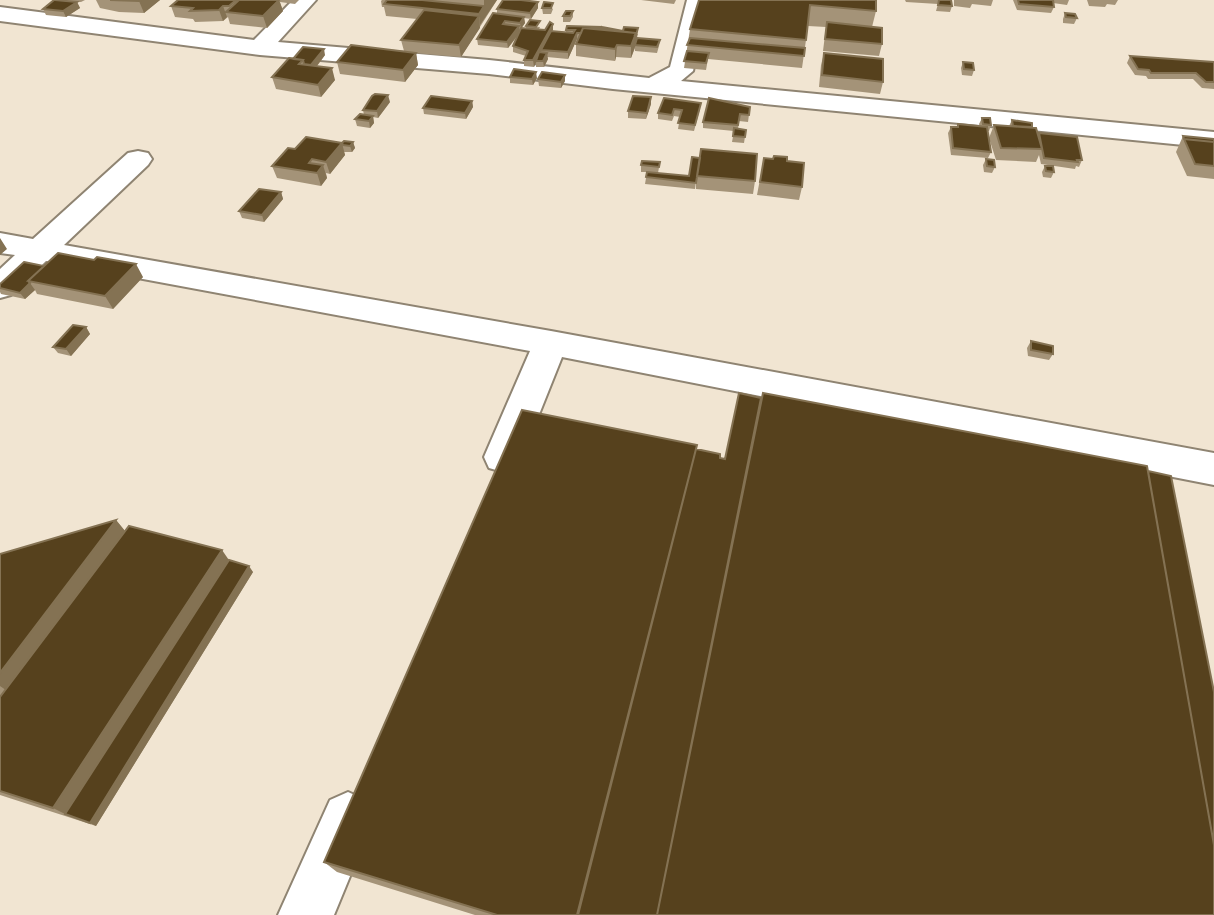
<svg xmlns="http://www.w3.org/2000/svg" width="1214" height="915" viewBox="0 0 1214 915" font-family="'PT Sans',sans-serif">
  <style>
    .lines { fill: none; stroke-linecap: round; stroke-linejoin: round }
    .minor-casing { stroke: #8f8472; stroke-width: 4 }
    .minor { fill: #fff; fill-rule: evenodd }
    .wall { fill: #a49378 }
    .shaded-wall { fill: #847253 }
    .building { fill: #56411d; stroke: #847253; stroke-width: 2 }
  </style>
  <rect width="100%" height="100%" fill="#f1e5d2"/>
  <g class="lines">
    <g class="minor-casing">
      <path id="minor" d="M293 0H316L278 42 489 60 649 78 670 67 687 0H709L693 71 681 81 1214 132V148L613 89 489 74 260 55 0 21V7L254 40Z
        M138 151 148 153 152 159 148 165 64 245 551 331 1214 453V485L562 357 522 457 517 468 503 472 489 468 484 457 530 351 46 261 11 295 0 298V269L15 255 0 253V233L33 239 128 153Z
        M348 792 366 800 374 818 334 915H278L330 800Z"/>
    </g>
    <use href="#minor" class="minor"/>
  </g>
  <path class="wall" d="M54 0H85L81 2 69 1 77 2 80 8 66 17 46 15 43 9Z
    M96 0H160L144 13 119 12 100 8Z
    M178 0H299L295 4 280 2 283 11 267 28 230 24 228 17 223 21 195 22 193 19 175 17 171 6Z
    M382 0H497L461 57 416 53 418 65 405 82 340 74 337 62 404 51 401 40 417 19 386 16 384 7H382L381 1Z
    M641 0H676L674 4Z
    M699 0H876V11L872 27 882 44 879 56 823 51 826 27 808 26 802 68 708 59 706 70 684 68 690 29Z
    M905 0H951L952 6 950 12 936 11 938 4 906 2Z
    M954 0H993L991 6 972 4 970 8 954 6Z
    M1013 0H1069L1067 5 1053 3 1054 7 1051 13 1017 10Z
    M1087 0H1118L1115 5 1107 4 1105 7 1089 6Z
    M544 2 553 9 551 14H543L542 8Z
    M538 8 531 19 524 18 525 23 521 28H526V26L540 27 539 29 545 30 553 24 552 32 566 33V30L601 29 638 34 636 41 660 40 659 46 657 53 635 51V48L631 58 616 57 615 61 576 56V44L578 39H577L568 59 547 57 548 59 544 67H536V62L534 67 524 66V60L526 56 513 52V46L519 34 508 48 478 45 477 39 497 14V9Z
    M573 11V17L570 22H563V16Z
    M1065 13 1077 18 1074 24 1063 23V19Z
    M824 53 883 82 880 94 819 87 821 65Z
    M325 55 317 66 335 80 321 97 276 89 272 77 293 59Z
    M1130 56 1214 62V89L1202 88 1193 79H1148L1146 76 1135 75 1127 63Z
    M963 62 974 70 972 76 962 75 961 68Z
    M565 75V81L561 88 539 86 538 79Z
    M510 77 537 78 533 85 510 83Z
    M664 98 700 109 694 131 678 129 680 117 674 116 672 121 658 119V113Z
    M472 101 473 107 466 119 424 114 423 108Z
    M390 102 378 118 373 117 374 123 370 128 357 126 355 119 364 115 363 110Z
    M651 104 646 119 628 118V111Z
    M750 107 748 122 739 121 738 129 746 130 744 143 732 142 734 131 703 128V122Z
    M982 118 991 125 989 131H987L991 152 988 158 951 155 948 133 951 127H957L958 124 980 127 979 124Z
    M1012 120 1032 127 1038 136 1039 133 1082 160 1079 167 1076 166 1075 169 1041 164 1039 155 1036 162 996 160 989 138 994 125 1009 126Z
    M1183 136 1214 139V179L1187 176 1176 152Z
    M353 142 355 148 352 152H344L345 155 330 174 326 173 327 178 321 186 277 178 272 166 295 149Z
    M692 157 755 181 753 194 696 189V181L695 189 645 184 647 172H641V165L660 162 658 173 689 176Z
    M764 158 787 161 802 187 799 200 757 195Z
    M986 159 995 167 992 173 984 172 983 165Z
    M1045 166 1054 172 1051 178 1043 177 1042 172Z
    M281 192 283 199 264 222 242 218 239 211Z
    M44 266 143 277 113 309 37 294 35 290 25 299 1 294 0 292V284Z
    M86 327 90 334 71 356 58 353 53 347Z
    M1031 341 1053 354 1049 360 1028 356 1027 348Z
    M696 449 720 458 1214 915H475L337 872 324 862Z
    M116 520 125 531 230 561 253 572 96 826 0 795V554Z"/>
  <path class="shaded-wall" d="M141 0H160L144 13 139 1Z
    M279 0 283 11 267 28 263 16Z
    M484 0H497L480 25 479 14 484 6Z
    M77 2 80 8 66 17 63 11Z
    M538 2V8L531 19 530 13Z
    M223 6 227 17 223 21 219 10Z
    M479 16 480 28 461 57 459 45Z
    M524 17 525 23 521 29 520 23Z
    M553 24V30L542 50H541V52L534 67 533 60Z
    M519 26 520 32 508 48 507 42Z
    M638 28 636 44 631 58V46Z
    M577 33V39L568 59V52Z
    M617 45 616 57 615 61V49Z
    M324 49 325 55 313 71 311 65Z
    M416 53 418 65 405 82 403 70Z
    M547 53 548 59 544 67 543 61Z
    M332 68 335 80 321 97 318 85Z
    M536 72 537 78 533 85 532 79Z
    M565 75V81L561 88V82Z
    M388 95 390 102 378 118 377 111Z
    M651 97V104L646 119 647 113Z
    M472 101 473 107 466 119 465 113Z
    M373 116 374 123 370 128 369 121Z
    M353 142 355 148 352 152 350 146Z
    M342 143 345 155 330 174 326 162Z
    M323 165 327 178 321 186 317 173Z
    M281 192 283 199 264 222 262 215Z
    M0 238 7 249 0 255Z
    M136 264 143 277 113 309 105 296Z
    M30 283 35 290 25 299 20 293Z
    M86 327 90 334 71 356 66 349Z
    M116 520 129 536 13 695 0 686V673Z
    M222 550 233 566 65 814 53 808Z
    M249 566 253 572 96 826 90 823Z"/>
  <path class="building" d="M54 0H55L77 2 63 11 43 9Z
    M110 0H141L139 1Z
    M178 0H236L229 6H223L219 10 190 11 193 8 171 6Z
    M239 0H279L263 16 226 12Z
    M387 0H422L484 6 479 14 384 4Z
    M503 0H521L538 2 530 13 497 9Z
    M699 0H876V11L810 5 806 40 690 29Z
    M939 0H951L952 6 938 5Z
    M1018 0H1053L1054 7 1019 4Z
    M544 2 553 3 551 8H542Z
    M424 10 479 16 459 45 401 40Z
    M566 11H573L570 16H563Z
    M493 13 524 17 520 23 505 21 503 24 519 26 507 42 477 39Z
    M1065 13 1075 14 1077 18 1066 17Z
    M530 20 540 21 536 27 526 26Z
    M550 22 553 24 533 60H524L528 51 513 46 521 28 545 30Z
    M827 22 882 28V44L825 39Z
    M567 26 601 27 600 29 583 28 581 33H577L568 52 541 50 551 31 573 33 575 30H566Z
    M602 27 623 31 624 27 638 28 636 35H635L636 33 602 29Z
    M583 28 636 33 631 46 617 45 615 49 576 44Z
    M637 38 660 40 657 47 635 45Z
    M690 38 805 48 804 56 687 45Z
    M351 45 416 53 403 70 337 62Z
    M303 47 324 49 311 65 304 64 303 60 293 59Z
    M687 51 709 53 706 63 684 61Z
    M539 52 547 53 543 61H536Z
    M824 53 883 59V82L822 75Z
    M1130 56 1214 62V82H1206L1196 73H1151L1149 70 1138 69Z
    M289 58 303 60 299 64 332 68 318 85 272 77Z
    M963 62 973 63 974 70 964 69Z
    M514 69 536 72 532 79 510 77Z
    M542 72 565 75 561 82 538 79Z
    M375 94 388 95 377 111 363 110 372 96Z
    M431 96 472 101 465 113 423 108Z
    M633 96 651 97 647 113 628 111Z
    M664 98 701 103 695 125 678 123 682 110 674 109 672 115 658 113Z
    M709 98 750 107 749 115 740 114 738 125 703 122Z
    M360 114 373 116 369 121 355 119Z
    M982 118H990L991 125 983 124Z
    M1012 120 1032 123V127L1013 126Z
    M958 124 987 127 991 152 953 148 951 127H958Z
    M994 125 1036 128 1042 149 1001 148Z
    M734 128 746 130 745 137 733 136Z
    M1039 133 1077 137 1082 160H1077L1078 162 1044 158Z
    M1183 136 1214 139V142L1184 139Z
    M306 137 342 143 326 162 312 159 309 163 323 165 317 173 272 166 288 148 295 149Z
    M1184 139 1214 142V166L1195 164Z
    M344 141 353 142 350 146 343 145 342 143Z
    M701 149 757 154 755 181 697 176Z
    M774 156 787 157V161L804 163 802 187 760 182 764 158 773 159Z
    M692 157 700 158 696 183 646 177 647 172 689 176Z
    M986 159 994 160 995 167 987 166Z
    M642 161 660 162 659 167 641 165Z
    M1045 166H1053L1054 172 1046 171Z
    M259 189 281 192 262 215 239 211Z
    M58 253 94 260 97 257 136 264 105 296 28 281Z
    M24 262 44 266 28 281 30 283 20 293 0 288V284Z
    M73 325 86 327 66 349 53 347Z
    M1031 341 1053 346V354L1031 350Z
    M739 393 761 398 657 915H578L696 449 720 454V458L725 459Z
    M763 393 1147 466 1214 845V915H657Z
    M522 410 697 445 577 915H497L324 862Z
    M1148 471 1171 476 1214 692V845Z
    M116 520 0 673V554Z
    M129 526 222 550 53 808 0 791V697Z
    M229 560 249 566 90 823 65 814Z"/>
</svg>
